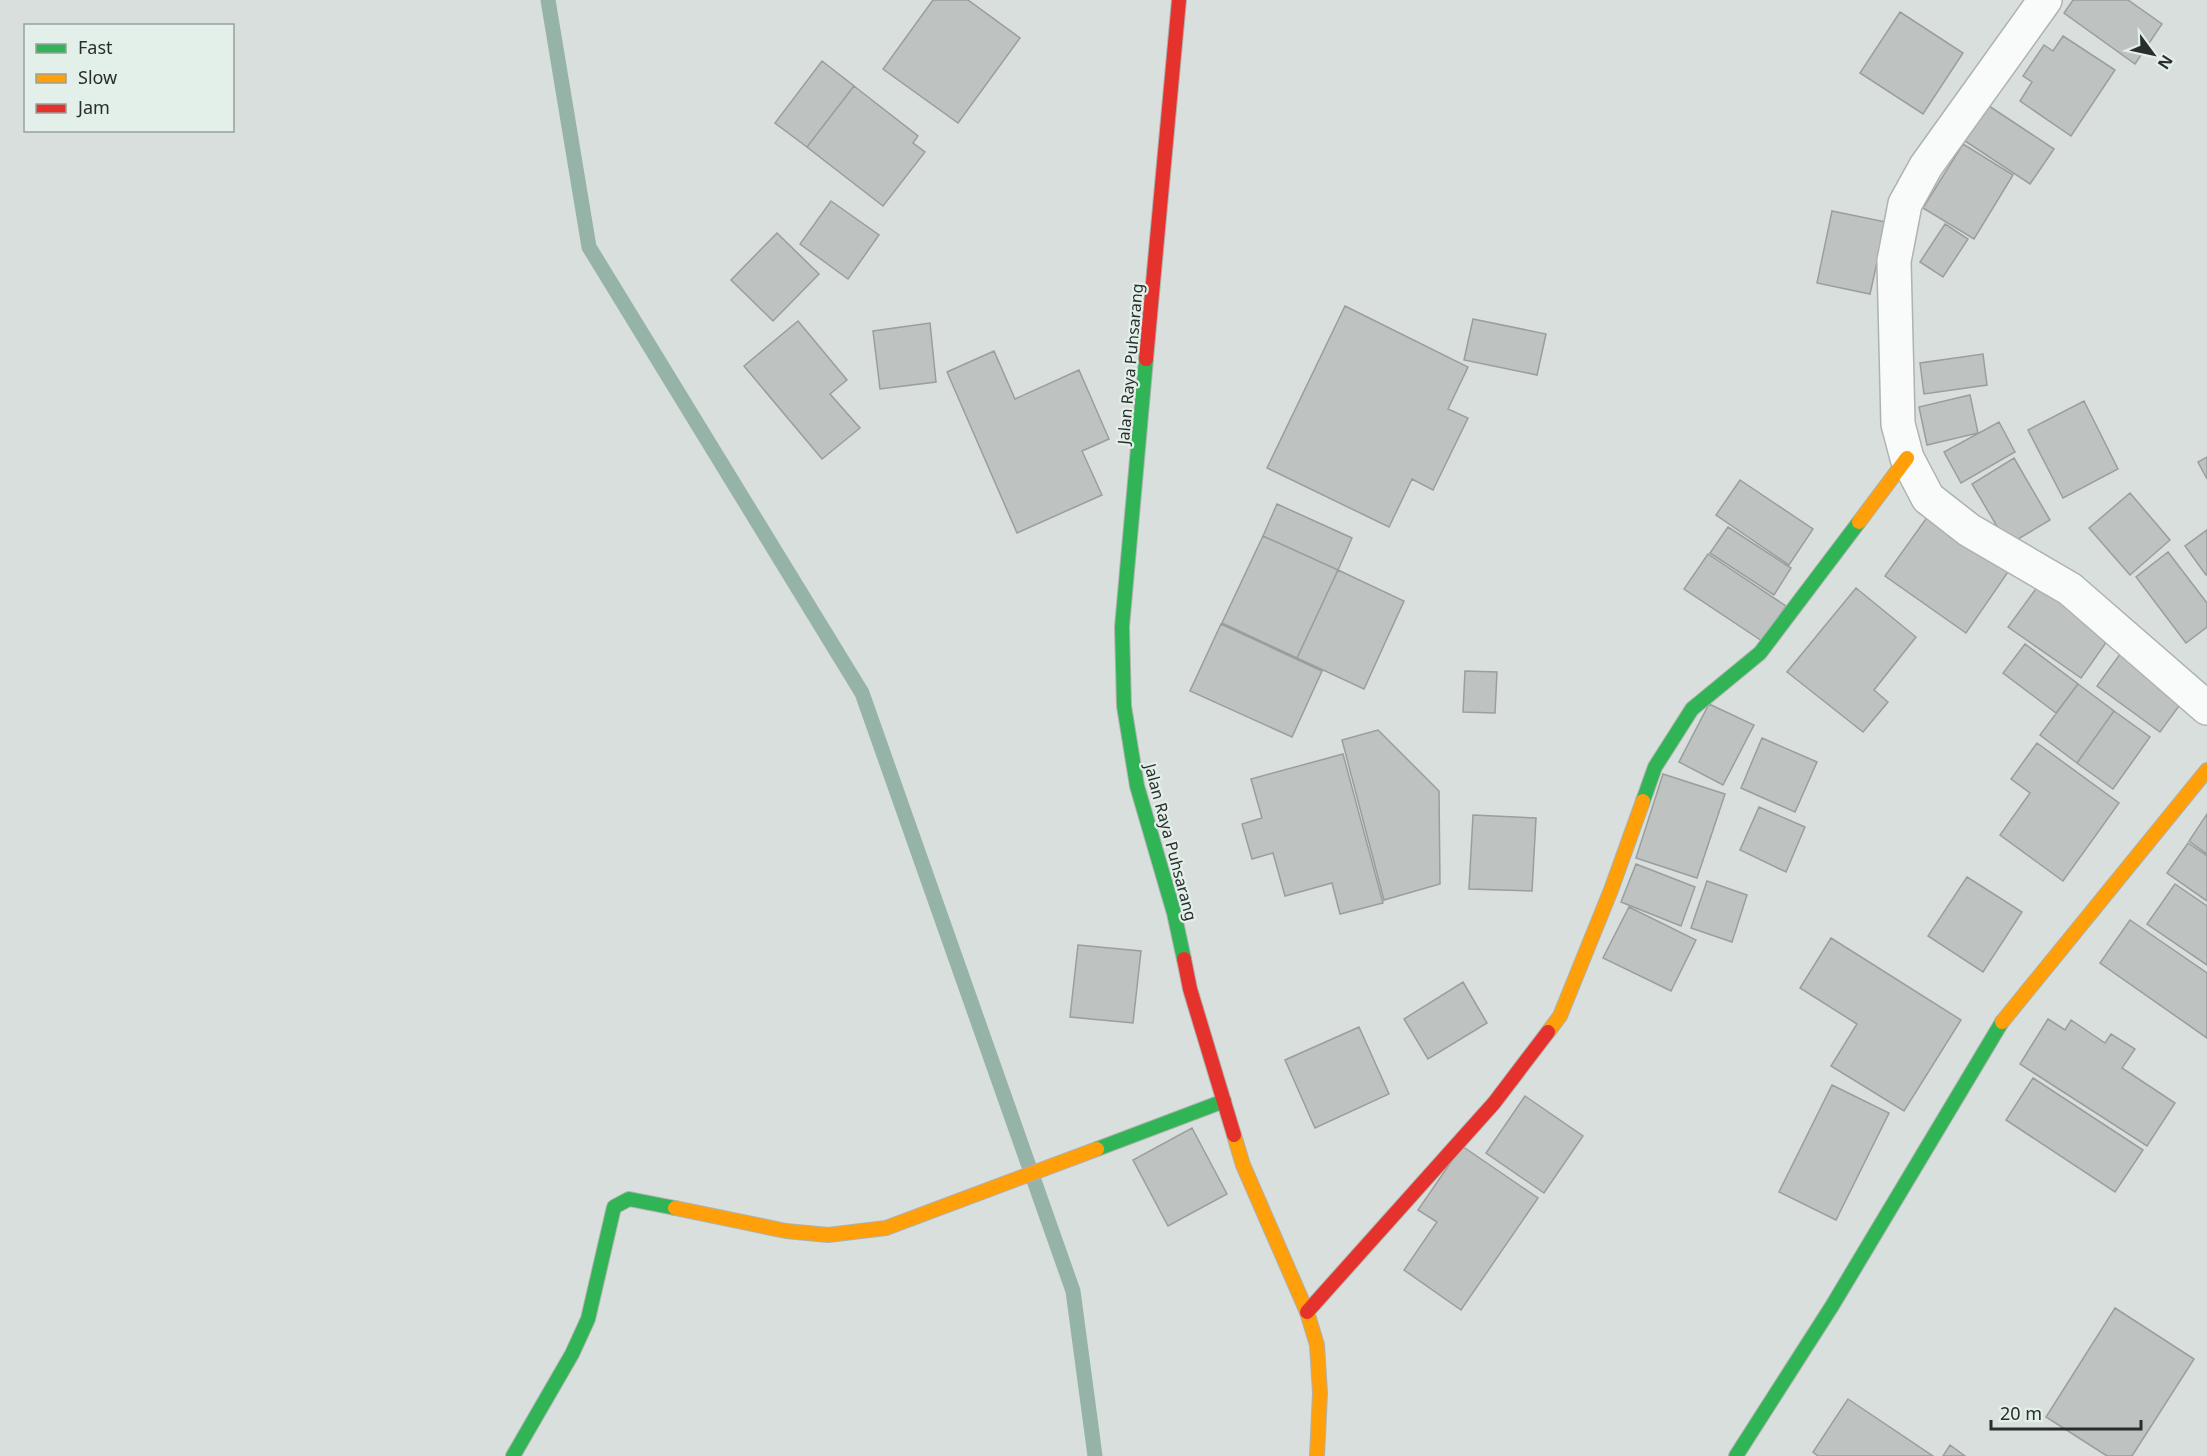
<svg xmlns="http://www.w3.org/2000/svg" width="2207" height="1456" viewBox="0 0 2207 1456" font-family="'Noto Sans',sans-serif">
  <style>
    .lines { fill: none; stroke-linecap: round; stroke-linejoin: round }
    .stream { stroke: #95b3a7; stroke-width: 15 }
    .building { fill: #bec2c0; stroke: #9a9e9c; stroke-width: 1.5 }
    .street-casing { stroke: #aeb2b0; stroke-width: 36 }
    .fast-casing { stroke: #aeb2b0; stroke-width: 16 }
    .slow-casing { stroke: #aeb2b0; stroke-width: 16 }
    .jam-casing { stroke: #aeb2b0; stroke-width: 16 }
    .street { stroke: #f9fafa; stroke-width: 33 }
    .fast { stroke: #30b455; stroke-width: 14 }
    .slow { stroke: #ff9f0a; stroke-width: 14 }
    .jam { stroke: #e5322d; stroke-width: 14 }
    .labels { text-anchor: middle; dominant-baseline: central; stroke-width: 4.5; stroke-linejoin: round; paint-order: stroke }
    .street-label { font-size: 16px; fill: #292e2c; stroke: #e3efe9 }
  </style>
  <rect width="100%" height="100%" fill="#d9dfdc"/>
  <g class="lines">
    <path class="stream" d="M548 0 589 247 862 693 1073 1291 1095 1456"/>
  </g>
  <path class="building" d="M933 0H968L1020 38 958 123 883 69Z
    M2073 0H2128L2162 24 2135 64 2064 13Z
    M1900 12 1963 53 1923 114 1860 73Z
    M2063 36 2115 70 2071 136 2020 101 2032 82 2023 76 2044 45 2053 51Z
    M822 61 854 86 807 147 775 123Z
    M854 86 918 136 913 143 925 152 883 206 807 147Z
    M1989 106 2054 149 2030 184 1965 141Z
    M1963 144 2013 175 1974 239 1923 208Z
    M831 201 879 235 848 279 800 244Z
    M1832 211 1886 222 1870 294 1817 283Z
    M1945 224 1968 239 1943 277 1920 262Z
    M777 233 819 274 773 321 731 280Z
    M1345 306 1468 367 1448 409 1468 418 1433 490 1412 479 1389 527 1267 468Z
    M1473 319 1546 334 1537 375 1464 360Z
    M798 321 847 380 830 394 860 428 822 459 744 366Z
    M930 323 936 382 880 389 873 331Z
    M994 351 1015 399 1079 370 1109 439 1082 451 1102 495 1017 533 947 372Z
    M1983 354 1987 385 1924 394 1920 363Z
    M1970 395 1978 433 1927 445 1919 407Z
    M2084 401 2118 469 2063 498 2028 430Z
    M1999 422 2015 452 1961 483 1944 452Z
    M2207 457V479L2198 462Z
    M2014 458 2050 520 2008 545 1972 484Z
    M1740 480 1813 529 1789 565 1716 515Z
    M2130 493 2170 540 2130 575 2089 528Z
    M1277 504 1352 538 1338 570 1263 536Z
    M1928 516 2008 572 1966 633 1885 576Z
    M1728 527 1791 568 1774 595 1710 553Z
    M2207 530V575H2206L2185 546Z
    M1263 536 1338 570 1297 658 1222 623Z
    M2168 552 2207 603V627L2186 643 2136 577Z
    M1708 554 1786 606 1762 641 1684 589Z
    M1338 570 1404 601 1364 689 1297 658Z
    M2038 586 2110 637 2081 678 2008 627Z
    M1856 588 1916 637 1874 690 1888 702 1863 732 1787 672Z
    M1221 624 1322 671 1292 737 1190 691Z
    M2025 644 2078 684 2056 713 2003 673Z
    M2123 650 2187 695 2160 732 2097 686Z
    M1465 671 1497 672 1495 713 1463 712Z
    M2078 684 2114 711 2077 763 2040 735Z
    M1709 704 1754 725 1723 785 1679 762Z
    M2114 711 2150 737 2113 789 2077 763Z
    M1378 730 1439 791 1440 884 1384 900 1342 740Z
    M1762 738 1817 762 1795 812 1741 788Z
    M2037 743 2119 803 2063 881 2000 835 2030 793 2011 779Z
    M1343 754 1383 903 1340 914 1332 883 1285 896 1273 853 1252 859 1242 824 1262 818 1251 779Z
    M1663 774 1725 794 1697 878 1636 858Z
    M1759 807 1805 827 1786 872 1740 850Z
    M2207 814V854L2189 841Z
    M1473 815 1536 818 1532 891 1469 889Z
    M2188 843 2207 856V901L2167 873Z
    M1636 864 1695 887 1681 926 1621 902Z
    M1967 877 2022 912 1983 972 1928 936Z
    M1707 881 1747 895 1732 942 1691 928Z
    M2175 884 2207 906V965L2147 924Z
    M1629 907 1696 940 1671 991 1603 958Z
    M2130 920 2207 973V1038L2100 963Z
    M1831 938 1961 1020 1904 1111 1831 1066 1857 1024 1800 988Z
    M1078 945 1141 951 1133 1023 1070 1017Z
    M1463 982 1487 1023 1428 1059 1404 1019Z
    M2048 1019 2065 1030 2071 1020 2105 1043 2111 1034 2135 1049 2122 1068 2175 1103 2147 1146 2020 1064Z
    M1359 1027 1389 1094 1315 1128 1285 1060Z
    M2033 1078 2143 1150 2115 1192 2006 1120Z
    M1832 1085 1889 1113 1836 1220 1779 1192Z
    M1525 1096 1583 1136 1544 1193 1486 1153Z
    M1192 1128 1227 1194 1168 1226 1133 1160Z
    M1462 1146 1538 1198 1461 1310 1404 1270 1437 1222 1418 1210Z
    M2115 1308 2194 1359 2132 1456H2107L2046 1417Z
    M1848 1399 1933 1456H1818L1813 1452Z
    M1950 1445 1965 1456H1943Z"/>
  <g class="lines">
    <g class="street-casing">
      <path id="street" d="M2045 0 1926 166 1905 204 1894 261 1898 424 1907 458 1928 498 1969 530 2070 589 2207 708"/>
    </g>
    <g class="fast-casing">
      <path id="fast" d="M1146 359 1122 627 1124 706 1137 786 1174 913 1184 959
        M1643 801 1655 767 1692 709 1760 653 1859 522
        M1097 1149 1224 1101
        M513 1456 572 1354 588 1319 614 1207 629 1199 675 1208
        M1736 1456 1832 1306 2002 1022"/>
    </g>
    <g class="slow-casing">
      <path id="slow" d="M1859 522 1907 458
        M2002 1022 2207 770
        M1548 1032 1560 1016 1611 890 1643 801
        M1234 1135 1243 1165 1307 1312 1317 1345 1320 1393 1317 1456
        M675 1208 786 1231 828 1235 886 1228 1097 1149"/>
    </g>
    <g class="jam-casing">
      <path id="jam" d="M1146 359 1179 0
        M1184 959 1190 989 1234 1135
        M1307 1312 1494 1103 1548 1032"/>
    </g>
    <use href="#street" class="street"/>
    <use href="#fast" class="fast"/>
    <use href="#slow" class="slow"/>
    <use href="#jam" class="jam"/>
  </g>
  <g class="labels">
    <g class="street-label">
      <text transform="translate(1130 364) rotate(-85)">Jalan Raya Puhsarang</text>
      <text transform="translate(1171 842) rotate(75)">Jalan Raya Puhsarang</text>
    </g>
  </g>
  <rect x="24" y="24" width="210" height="108" fill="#e3efe9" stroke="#99a29d" stroke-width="1.5"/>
  <rect x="36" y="44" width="30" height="9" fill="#30b455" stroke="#99a29d" stroke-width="1.5"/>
  <text x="78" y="54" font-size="18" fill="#292e2c">Fast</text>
  <rect x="36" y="74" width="30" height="9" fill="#ff9f0a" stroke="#99a29d" stroke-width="1.5"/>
  <text x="78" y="84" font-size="18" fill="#292e2c">Slow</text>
  <rect x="36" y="104" width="30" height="9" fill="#e5322d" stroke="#99a29d" stroke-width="1.5"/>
  <text x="78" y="114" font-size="18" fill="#292e2c">Jam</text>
  <g transform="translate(2153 54) rotate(123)" stroke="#e3efe9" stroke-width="4.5" paint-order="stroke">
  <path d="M0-4.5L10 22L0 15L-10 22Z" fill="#292e2c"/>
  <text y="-9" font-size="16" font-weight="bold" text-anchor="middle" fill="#292e2c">N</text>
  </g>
  <path d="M1991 1420v9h150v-9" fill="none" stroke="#292e2c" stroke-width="3"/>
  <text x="2000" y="1420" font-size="18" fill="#292e2c" stroke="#e3efe9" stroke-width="4.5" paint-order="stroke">20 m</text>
</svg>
